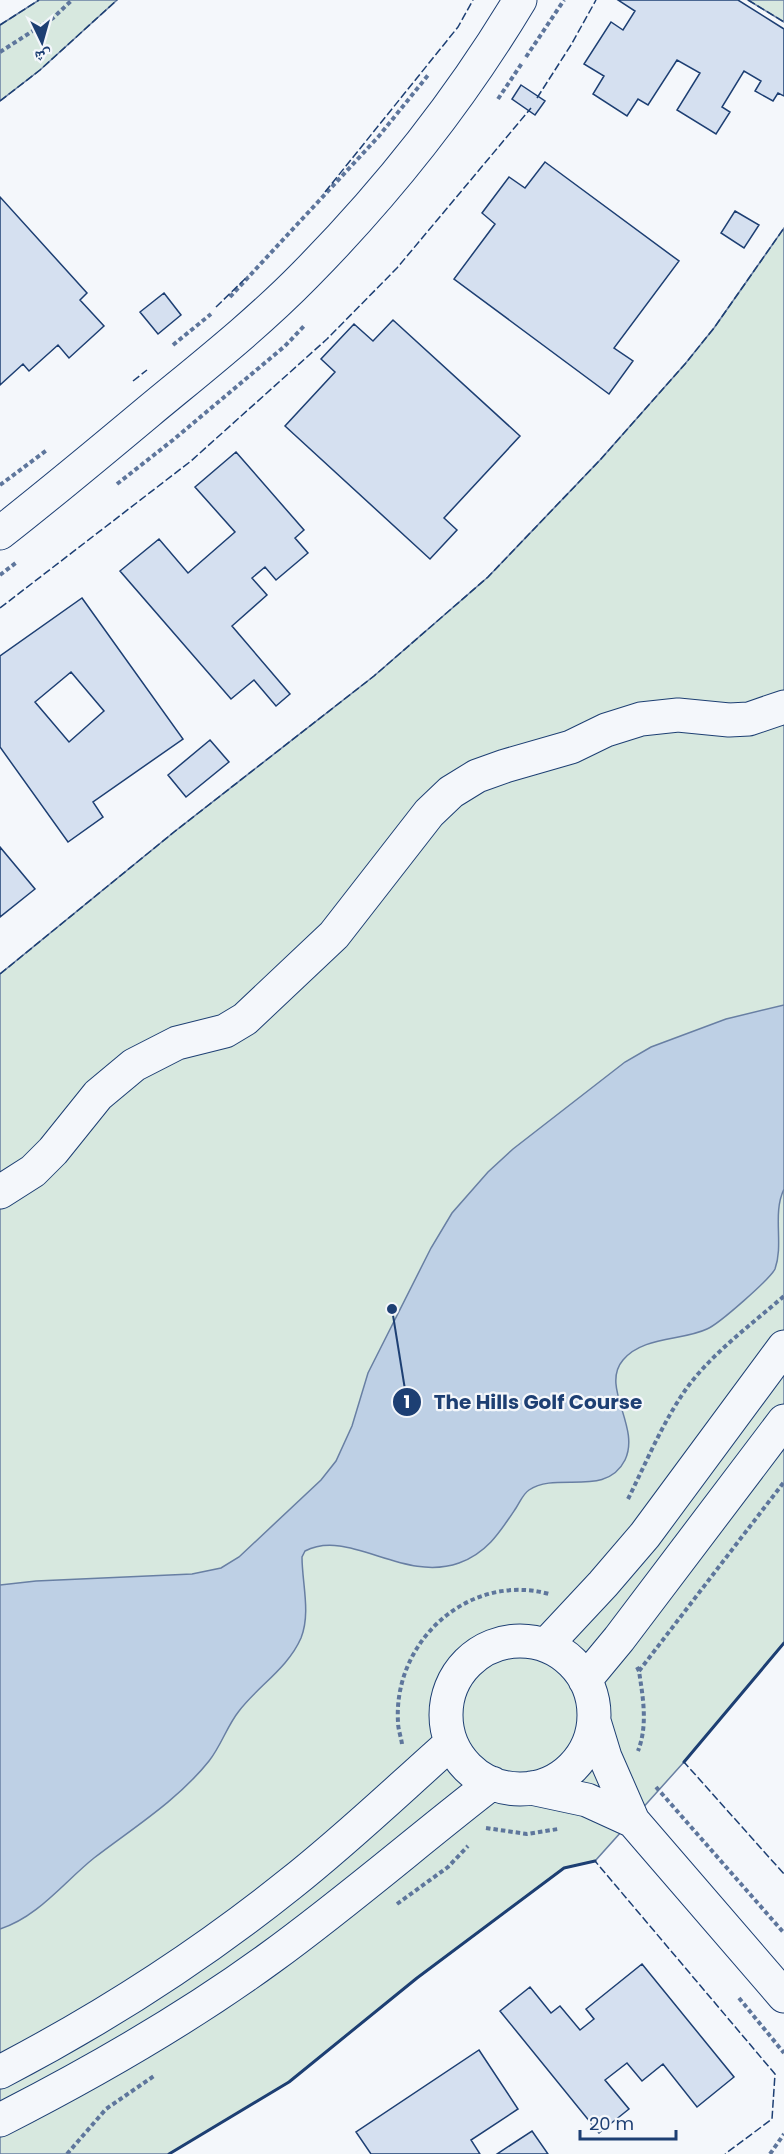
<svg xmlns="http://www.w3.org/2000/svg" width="784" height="2154" viewBox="0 0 784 2154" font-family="Poppins,'Noto Naskh Arabic',sans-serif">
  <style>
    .green { fill: #d7e8df; stroke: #687fa3; stroke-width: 1.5 }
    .water { fill: #bed0e5; stroke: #687fa3; stroke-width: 1.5 }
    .building { fill: #d5e0f0; stroke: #1d3f73; stroke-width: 1.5; fill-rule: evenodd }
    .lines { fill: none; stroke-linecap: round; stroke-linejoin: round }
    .minor-casing { stroke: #1d3f73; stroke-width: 35 }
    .path { stroke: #5e769c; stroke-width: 4; stroke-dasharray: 4.5 3; stroke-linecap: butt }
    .minor { stroke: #f4f7fb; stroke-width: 33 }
    .fence { stroke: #1d3f73; stroke-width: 1.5; stroke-dasharray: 8 3; stroke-linecap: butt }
    .wall { stroke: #1d3f73; stroke-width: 3 }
    .leader { fill: none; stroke: #1d3f73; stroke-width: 2 }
    .callout-dot { fill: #1d3f73; stroke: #f4f7fb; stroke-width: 2 }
    .mark-label { font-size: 18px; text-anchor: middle; font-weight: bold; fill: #fff }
    .callout-label { font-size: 20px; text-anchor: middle; font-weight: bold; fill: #1d3f73; stroke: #f4f7fb; stroke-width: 4.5; stroke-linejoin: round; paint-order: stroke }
  </style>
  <rect width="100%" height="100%" fill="#f4f7fb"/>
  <path class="green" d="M39 0H117L40 70 0 101V25Z
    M748 0H784V22Z
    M784 228V1643L684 1762 595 1861 564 1868 417 1978 289 2082 169 2154H0V974L174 832 374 676 488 577 600 460 685 364 714 328Z"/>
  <path class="water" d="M784 1005V1189C772 1214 784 1244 775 1269 770 1279 719 1324 707 1329 682 1341 643 1336 623 1360 600 1387 641 1427 625 1460 606 1498 557 1471 529 1490 523 1494 520 1502 516 1508 500 1532 487 1553 459 1563 403 1583 349 1528 305 1551L302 1557C302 1583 311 1613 301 1638 288 1668 258 1686 239 1711 227 1726 221 1746 209 1761 178 1800 133 1828 94 1858 64 1882 38 1917 0 1929V1585L36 1581 192 1574 221 1568 239 1557 321 1480 336 1461 352 1426 368 1373 431 1248 452 1213 488 1172 513 1149 625 1062 651 1047 726 1019Z"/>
  <path class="building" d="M618 0H738L784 29V96L778 93 773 101 755 91 761 81 744 71 722 107 730 112 716 134 677 110 700 73 677 60 648 105 638 99 627 116 593 94 604 76 584 64 611 22 623 30 635 11Z
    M521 85 545 101 535 115 512 99Z
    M545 162 679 261 614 348 633 361 609 394 454 279 495 224 482 213 509 177 525 188Z
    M0 197 87 293 80 300 104 326 69 358 58 345 29 371 23 364 0 385Z
    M735 211 759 225 744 248 721 233Z
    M164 293 181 315 158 334 140 312Z
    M393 320 520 436 444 518 457 530 430 559 285 426 335 372 321 359 354 324 373 341Z
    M236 452 304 530 295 538 308 553 276 580 265 567 252 578 267 595 232 626 290 694 276 706 254 680 231 699 120 571 159 539 188 573 235 532 195 487Z
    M82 598 183 739 93 802 103 817 68 842 0 747V656ZM71 672 104 711 69 742 35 702Z
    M210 740 229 762 186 797 168 775Z
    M0 847 35 889 0 917Z
    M642 1964 734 2077 697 2107 663 2064 642 2081 627 2063 605 2080 629 2109 599 2133 500 2011 530 1987 551 2013 560 2006 580 2030 594 2019 586 2009Z
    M479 2050 518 2109 471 2140 480 2154H371L356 2132Z
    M532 2131 548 2154H497Z"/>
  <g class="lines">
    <g class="minor-casing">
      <path id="minor" d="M0 533C50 494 99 453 148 412 201 368 256 325 305 275 387 192 460 100 520 0
        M0 1192 33 1171 53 1151 98 1095 134 1065 177 1043 225 1031 245 1019 334 935 429 813 451 792 477 776 505 766 571 747 606 730 641 719 678 715 729 720 749 719 784 707
        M446 1715a74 74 0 1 1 148 0a74 74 0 1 1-148 0Z
        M546 1645 603 1584 645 1535 784 1347
        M585 1680 619 1639 784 1421
        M594 1721 605 1757 633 1821 784 1996
        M531 1788 587 1800 633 1821
        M0 2072C102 2019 200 1956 290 1884 346 1840 398 1790 451 1743
        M0 2120C94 2072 185 2020 270 1958 346 1903 417 1841 492 1783"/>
    </g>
    <path class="path" d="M0 52 53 18 72 0
      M526 57 564 0
      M498 99 522 63
      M230 297 379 136 429 74
      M173 345 211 314
      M117 484 173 440 285 346 304 326
      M0 485 47 450
      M0 575 17 562
      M628 1499C647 1461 664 1419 689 1385 715 1351 752 1324 784 1296
      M637 1667 639 1671C643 1698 648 1725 638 1751
      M639 1671 784 1482
      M402 1744C401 1737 398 1729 398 1722 393 1641 469 1572 549 1594
      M656 1787 784 1933
      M486 1828 527 1834 558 1829
      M397 1904 448 1867 468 1846
      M739 1998 784 2053
      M67 2154 106 2109 154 2076
      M770 2154 784 2134"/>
    <use href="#minor" class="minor"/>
    <path class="fence" d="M748 0 784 22
      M0 25 39 0
      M537 98 571 45 596 0
      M0 101 40 70 117 0
      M325 192 458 27 473 0
      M216 307 248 276
      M133 381 147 370
      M0 608 191 461 327 339 397 268 531 108
      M0 974 174 832 374 676 488 577 600 460 685 364 714 328 784 228
      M784 1643 684 1762 784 1874
      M169 2154 289 2082 417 1978 564 1868 595 1861 775 2074 772 2119 725 2154"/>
    <path class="wall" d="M684 1762 784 1643
      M169 2154 289 2082 417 1978 564 1868 595 1861"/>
  </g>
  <path class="leader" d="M392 1309L407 1402"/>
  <g class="callout-dot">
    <circle cx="392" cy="1309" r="6"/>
    <circle cx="407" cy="1402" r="15"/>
  </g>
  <g class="mark-label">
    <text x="407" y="1408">1</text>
  </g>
  <g class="callout-label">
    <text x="538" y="1409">The Hills Golf Course</text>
  </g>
  <g transform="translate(42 42) rotate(175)" stroke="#f4f7fb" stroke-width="4.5" paint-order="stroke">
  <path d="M0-4.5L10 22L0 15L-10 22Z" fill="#1d3f73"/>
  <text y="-9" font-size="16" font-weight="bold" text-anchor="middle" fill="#1d3f73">ش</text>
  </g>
  <path d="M580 2130v9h96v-9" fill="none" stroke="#1d3f73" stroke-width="3"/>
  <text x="589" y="2130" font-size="18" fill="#1d3f73" stroke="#f4f7fb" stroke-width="4.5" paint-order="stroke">20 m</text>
</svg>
